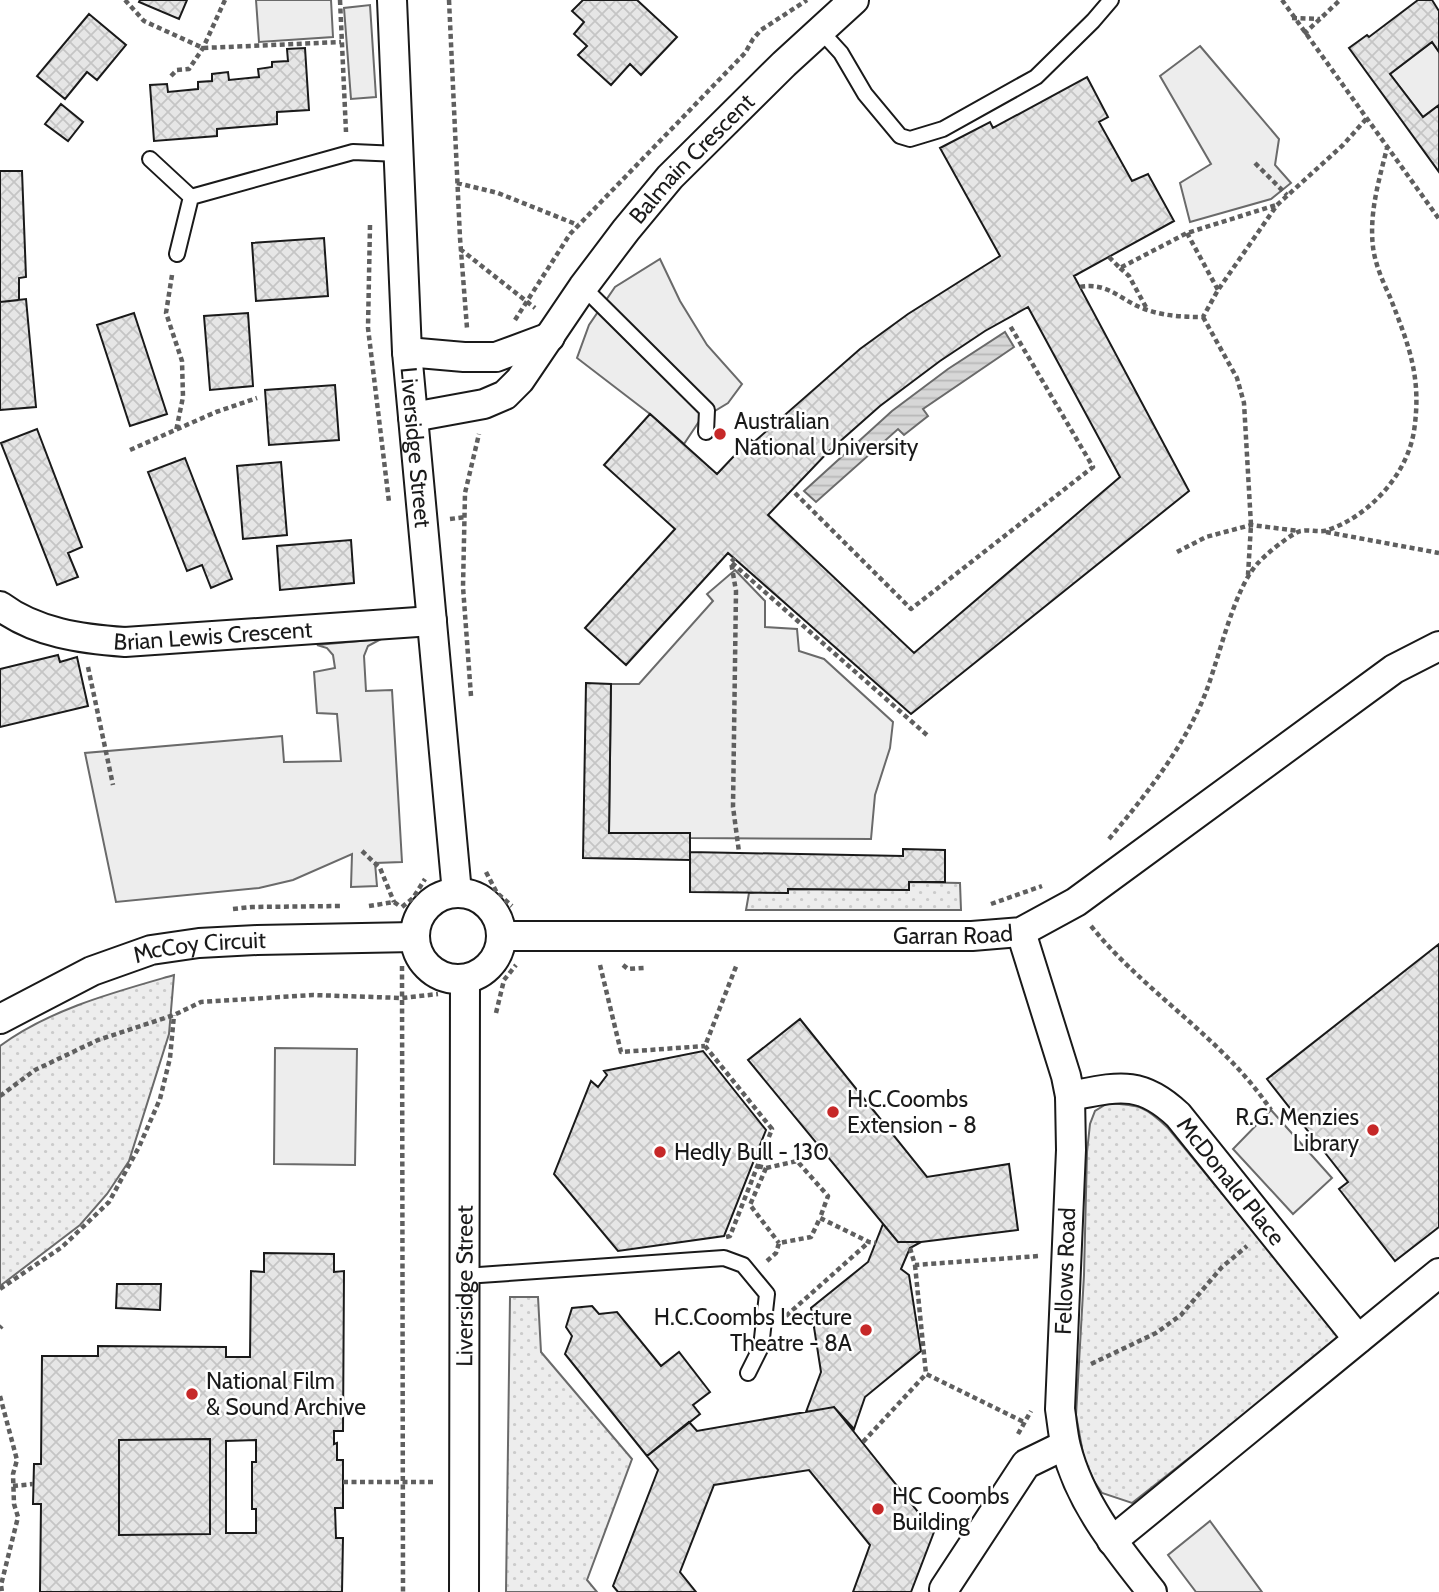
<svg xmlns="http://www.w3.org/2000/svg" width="1439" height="1592" viewBox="0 0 1439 1592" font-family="Cabin,sans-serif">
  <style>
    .grass { fill: url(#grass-dots); stroke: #6a6a6a; stroke-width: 2 }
    .built { fill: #ededed; stroke: #6a6a6a; stroke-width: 2 }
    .water { fill: url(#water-rules); stroke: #6a6a6a; stroke-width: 2 }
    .building { fill: url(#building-cross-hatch); stroke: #1a1a1a; stroke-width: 2; fill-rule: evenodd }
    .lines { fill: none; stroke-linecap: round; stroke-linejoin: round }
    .service-casing { stroke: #1a1a1a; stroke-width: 18 }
    .minor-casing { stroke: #1a1a1a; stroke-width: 32 }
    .path { stroke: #5f5f5f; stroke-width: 4.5; stroke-dasharray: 5 3.5; stroke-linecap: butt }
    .service { stroke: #fff; stroke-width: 14 }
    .minor { stroke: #fff; stroke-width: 28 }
    .poi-dot { fill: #c62828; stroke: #fff; stroke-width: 2.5 }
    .labels { text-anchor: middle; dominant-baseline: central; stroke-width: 5; stroke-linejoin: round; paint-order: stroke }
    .street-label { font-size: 23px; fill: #1a1a1a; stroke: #fff }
    .poi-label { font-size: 23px; fill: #1a1a1a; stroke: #fff; text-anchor: start }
  </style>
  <defs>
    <pattern id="grass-dots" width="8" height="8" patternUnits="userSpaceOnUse" patternTransform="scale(1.75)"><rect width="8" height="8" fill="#ededed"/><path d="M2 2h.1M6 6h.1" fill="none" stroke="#cbcbcb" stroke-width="1.8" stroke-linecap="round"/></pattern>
    <pattern id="water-rules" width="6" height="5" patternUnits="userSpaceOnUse" patternTransform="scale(1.75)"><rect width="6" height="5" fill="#d7d7d7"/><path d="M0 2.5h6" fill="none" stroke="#b8b8b8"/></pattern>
    <pattern id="building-cross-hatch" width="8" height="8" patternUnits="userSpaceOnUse" patternTransform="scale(1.75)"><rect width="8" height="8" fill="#e6e6e6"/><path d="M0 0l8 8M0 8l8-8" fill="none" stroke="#c5c5c5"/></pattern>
  </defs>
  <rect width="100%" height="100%" fill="#fff"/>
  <path class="grass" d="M909 882 960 883 961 910H746L749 893 788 889 909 890Z
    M174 975 169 1034 129 1161 107 1194 80 1225 0 1286V1046C50 1009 115 992 174 975Z
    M1108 1103C1140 1105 1145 1106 1168 1128L1341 1338 1132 1503 1102 1493 1094 1481 1084 1459 1076 1415 1084 1275 1087 1152 1090 1124 1095 1111Z
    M510 1297H538L541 1352 632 1459 587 1580 597 1592H506Z"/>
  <path class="built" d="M256 0H331L333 37 259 42Z
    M370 5 376 97 351 99 344 8Z
    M1432 42 1439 52V105L1423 117 1390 74Z
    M1200 46 1279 139 1275 165 1291 183 1271 199 1190 222 1180 183 1211 164 1160 76Z
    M660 259 680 301 707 345 742 384 728 403 700 420 684 444 650 414 577 358 589 325 615 287Z
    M735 570 765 601V627L797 629 799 651 824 659 893 722 890 748 875 795 871 839 690 838V833H609L611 684H639L713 601 707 594Z
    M381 639 368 646 364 656 366 691 392 690 402 862 375 863 377 886 351 887 352 854 293 880 259 888 116 902 85 753 282 736 284 762 341 761 337 714 317 713 314 672 335 668 333 655 327 648 317 645Z
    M275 1048 357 1049 355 1165 274 1164Z
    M1271 1110 1332 1178 1293 1214 1233 1149Z
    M1210 1521 1262 1592H1196L1168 1555Z"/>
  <path class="water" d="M1005 332 1014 347 923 409 928 416 904 435 898 429 816 502 804 491 892 411 948 369Z"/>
  <path class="building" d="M140 0H187L179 19 139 2Z
    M583 0H637L677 37 641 75 630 64 611 85 578 55 587 46 574 34 584 22 572 11Z
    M1418 0H1432L1439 11V52L1432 42 1390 74 1423 117 1439 105V172L1349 48 1367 35 1369 37Z
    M89 14 126 45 97 80 87 72 65 99 37 76Z
    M305 48 309 110 277 112V124L217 129V136L154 141 150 85 167 84 168 92 198 89V82L212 81V74L228 72 229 80 259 77 258 69 272 67V62L288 61 287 49Z
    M1087 77 1108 117 1099 122 1132 181 1148 174 1174 221 1074 276 1189 491 911 714 728 553 626 665 585 628 675 529 604 465 650 414 717 474 750 439 754 442 860 349 908 314 1000 256 940 148 990 122 993 128ZM1028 307 1120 477 914 653 768 515 828 452 880 406 940 361 985 331Z
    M61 104 83 122 68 141 45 124Z
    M0 171H22L26 277 19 278V300L0 302Z
    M324 238 328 296 256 301 252 243Z
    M26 299 36 407 0 410V302Z
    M134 313 167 414 130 426 97 325Z
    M248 313 253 386 210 390 204 316Z
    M335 385 339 440 269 445 265 390Z
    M37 429 82 547 68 553 78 577 57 585 1 443Z
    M185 458 232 579 211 588 202 565 187 571 148 472Z
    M281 462 287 535 243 539 237 466Z
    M351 540 354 583 280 590 277 546Z
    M58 655 60 662 77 657 88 706 0 727V669Z
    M586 683 611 684 609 833H690V860L583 858Z
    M903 849 945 850V882H909V890L788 889V893L690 892V852L903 856Z
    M1439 944V1227L1395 1261 1339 1189 1348 1182 1267 1079Z
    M800 1019 927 1177 1009 1164 1018 1230 921 1242H898L748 1060Z
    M703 1051 766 1130 724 1236 618 1251 554 1174 591 1081 598 1087 607 1075 604 1071Z
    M883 1224 898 1242H921L910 1248 901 1269 909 1275 921 1351 865 1397 854 1429 834 1407 806 1412 821 1372 811 1308 868 1262Z
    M264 1253 334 1254V1272L344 1271 343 1431H334V1444L337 1443V1460H343V1508H335L336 1538H343L342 1592H40L41 1504H33L34 1464H41L42 1356H98V1346L226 1347V1357H250L251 1271 264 1272ZM210 1439V1534L119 1535V1440ZM256 1440V1462H252V1509H256V1533H226V1441Z
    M117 1284H161L160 1310 116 1308Z
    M592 1306 599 1314 617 1312 661 1366 679 1352 710 1392 693 1405 700 1414 647 1456 565 1354 572 1336 566 1327 572 1308Z
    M834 1407 934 1532 911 1592H853L870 1545 809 1470 714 1485 680 1572 696 1592H618L613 1586 658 1470 647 1456 689 1422 697 1431Z
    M210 1439V1534L119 1535V1440Z"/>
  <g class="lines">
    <g class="service-casing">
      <path id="service" d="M820 30 841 53 865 94 900 136 910 139 943 129 1036 77 1093 21 1111 0
        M150 159 191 197 353 152 399 154
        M177 254 191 197
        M583 287 707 410 706 432
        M465 1276 724 1258 743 1265 767 1294 761 1347 748 1373"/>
    </g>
    <g class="minor-casing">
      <g id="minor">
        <path id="s1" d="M392 0 407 352 457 893"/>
        <path d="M407 352 464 357H496L550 337"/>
        <path id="s2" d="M413 417 484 404 505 395 520 380 583 287 626 230 670 177 784 64 854 0"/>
        <path id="s3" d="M0 606C36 633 82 639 125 642L432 621"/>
        <circle cx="458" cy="936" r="43"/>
        <path d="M1021 932 1066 1076 1070 1096 1071 1150 1060 1409C1062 1422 1063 1435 1066 1447 1080 1503 1117 1548 1152 1592"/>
        <path id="s4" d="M501 936H972L1021 932 1076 902 1394 669 1439 646"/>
        <path id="s5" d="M0 1019 92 971 151 950 199 943 257 940 414 937"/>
        <path id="s6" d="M1070 1096C1117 1087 1140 1079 1178 1115L1358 1339"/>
        <path d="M1112 1541 1439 1273"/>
        <path id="s7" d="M464 1592 465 979"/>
        <path d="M945 1592 944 1589 1026 1464 1065 1445"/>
      </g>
    </g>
    <path class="path" d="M125 0 144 21 203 48 341 42
      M340 0 346 132
      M449 0 460 238 467 328
      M1282 0 1439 219
      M1292 18 1320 19
      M1304 34 1340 0
      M171 76 177 70 189 69 203 48 225 0
      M1255 163 1287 195
      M457 183 498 193 578 225
      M370 225 368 328 389 502
      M1187 233 1218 290
      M460 249 535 308
      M1109 257 1120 268 1187 233 1276 205
      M1120 268 1129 276 1147 309
      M172 275 166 313 182 361 183 397 176 431
      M1080 287C1108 282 1119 299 1142 308 1162 316 1182 317 1203 317L1218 290 1277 205 1343 145 1367 118
      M1203 317 1237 378 1244 403 1251 525 1248 575
      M515 320 570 234 745 53 753 39 761 30 807 0
      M130 450 216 412 257 398
      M795 493 911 609 1093 467 1009 324
      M450 519 466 517
      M1326 532 1439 553
      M1177 552 1206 537 1251 525 1299 531
      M735 558 731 562 736 591 733 807 739 852
      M732 563 928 736
      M88 667 113 785
      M471 696 463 587 465 493 479 434
      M1109 839C1144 797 1178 755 1201 704 1218 667 1232 589 1259 562 1265 555 1293 532 1301 531 1310 529 1319 533 1328 530 1369 516 1407 475 1414 431 1422 377 1409 346 1390 297 1383 282 1375 264 1373 247 1369 213 1379 180 1387 148
      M362 851 380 868 394 902
      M486 872 497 893 512 906
      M991 904 1042 886
      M369 906 394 902 401 907
      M402 907 413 898 425 879
      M233 909 252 907 340 906
      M1091 926C1145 993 1223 1038 1271 1110
      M600 965 621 1052 705 1046
      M623 965 628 969 644 968
      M402 966 403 1592
      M496 1013 504 980 516 965
      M0 1096 35 1070 98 1040 174 1015 201 1002 313 995 402 998 438 994
      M758 1166 766 1168 797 1161 828 1196 820 1218 869 1242 876 1243
      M766 1168 750 1205 779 1243
      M726 1237 730 1236 772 1129 705 1046 737 964
      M910 1248 915 1265 1039 1256
      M767 1261 776 1253 779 1243 811 1237 820 1218
      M915 1265 926 1374
      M0 1289 62 1247 109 1202 139 1147 160 1099 170 1058 174 1015
      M786 1316 869 1242
      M0 1328 2 1326
      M1091 1364 1156 1333 1181 1315 1222 1267 1247 1246
      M0 1396 17 1460 13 1474 14 1504 18 1517 1 1585 2 1592
      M1018 1434 1031 1411
      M863 1442 926 1374 1026 1423
      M343 1482H436
      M13 1486 33 1484"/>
    <use href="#service" class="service"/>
    <use href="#minor" class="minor"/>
  </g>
  <g class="poi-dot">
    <circle cx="720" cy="434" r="7"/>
    <circle cx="833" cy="1112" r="7"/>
    <circle cx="1373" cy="1130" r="7"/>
    <circle cx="660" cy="1152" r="7"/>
    <circle cx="866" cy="1330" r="7"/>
    <circle cx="192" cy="1394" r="7"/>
    <circle cx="878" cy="1509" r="7"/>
  </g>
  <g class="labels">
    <g class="street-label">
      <text stroke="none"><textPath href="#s2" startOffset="397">Balmain Crescent</textPath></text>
      <text stroke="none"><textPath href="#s1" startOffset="448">Liversidge Street</textPath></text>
      <text stroke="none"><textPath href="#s3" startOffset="220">Brian Lewis Crescent</textPath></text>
      <text stroke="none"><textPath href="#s4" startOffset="452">Garran Road</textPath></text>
      <text stroke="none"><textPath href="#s5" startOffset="215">McCoy Circuit</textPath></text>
      <text stroke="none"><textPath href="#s6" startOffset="201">McDonald Place</textPath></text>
      <text transform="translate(1065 1271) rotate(-88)">Fellows Road</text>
      <text stroke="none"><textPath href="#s7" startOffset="306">Liversidge Street</textPath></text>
    </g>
    <g class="poi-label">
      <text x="734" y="421">Australian<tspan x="734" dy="26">National University</tspan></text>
      <text x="847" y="1099">H.C.Coombs<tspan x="847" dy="26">Extension - 8</tspan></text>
      <text x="1359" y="1117" text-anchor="end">R.G. Menzies<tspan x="1359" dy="26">Library</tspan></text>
      <text x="674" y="1152">Hedly Bull - 130</text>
      <text x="852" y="1317" text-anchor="end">H.C.Coombs Lecture<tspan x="852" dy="26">Theatre - 8A</tspan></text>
      <text x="206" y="1381">National Film<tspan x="206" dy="26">&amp; Sound Archive</tspan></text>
      <text x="892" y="1496">HC Coombs<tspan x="892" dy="26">Building</tspan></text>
    </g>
  </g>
</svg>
